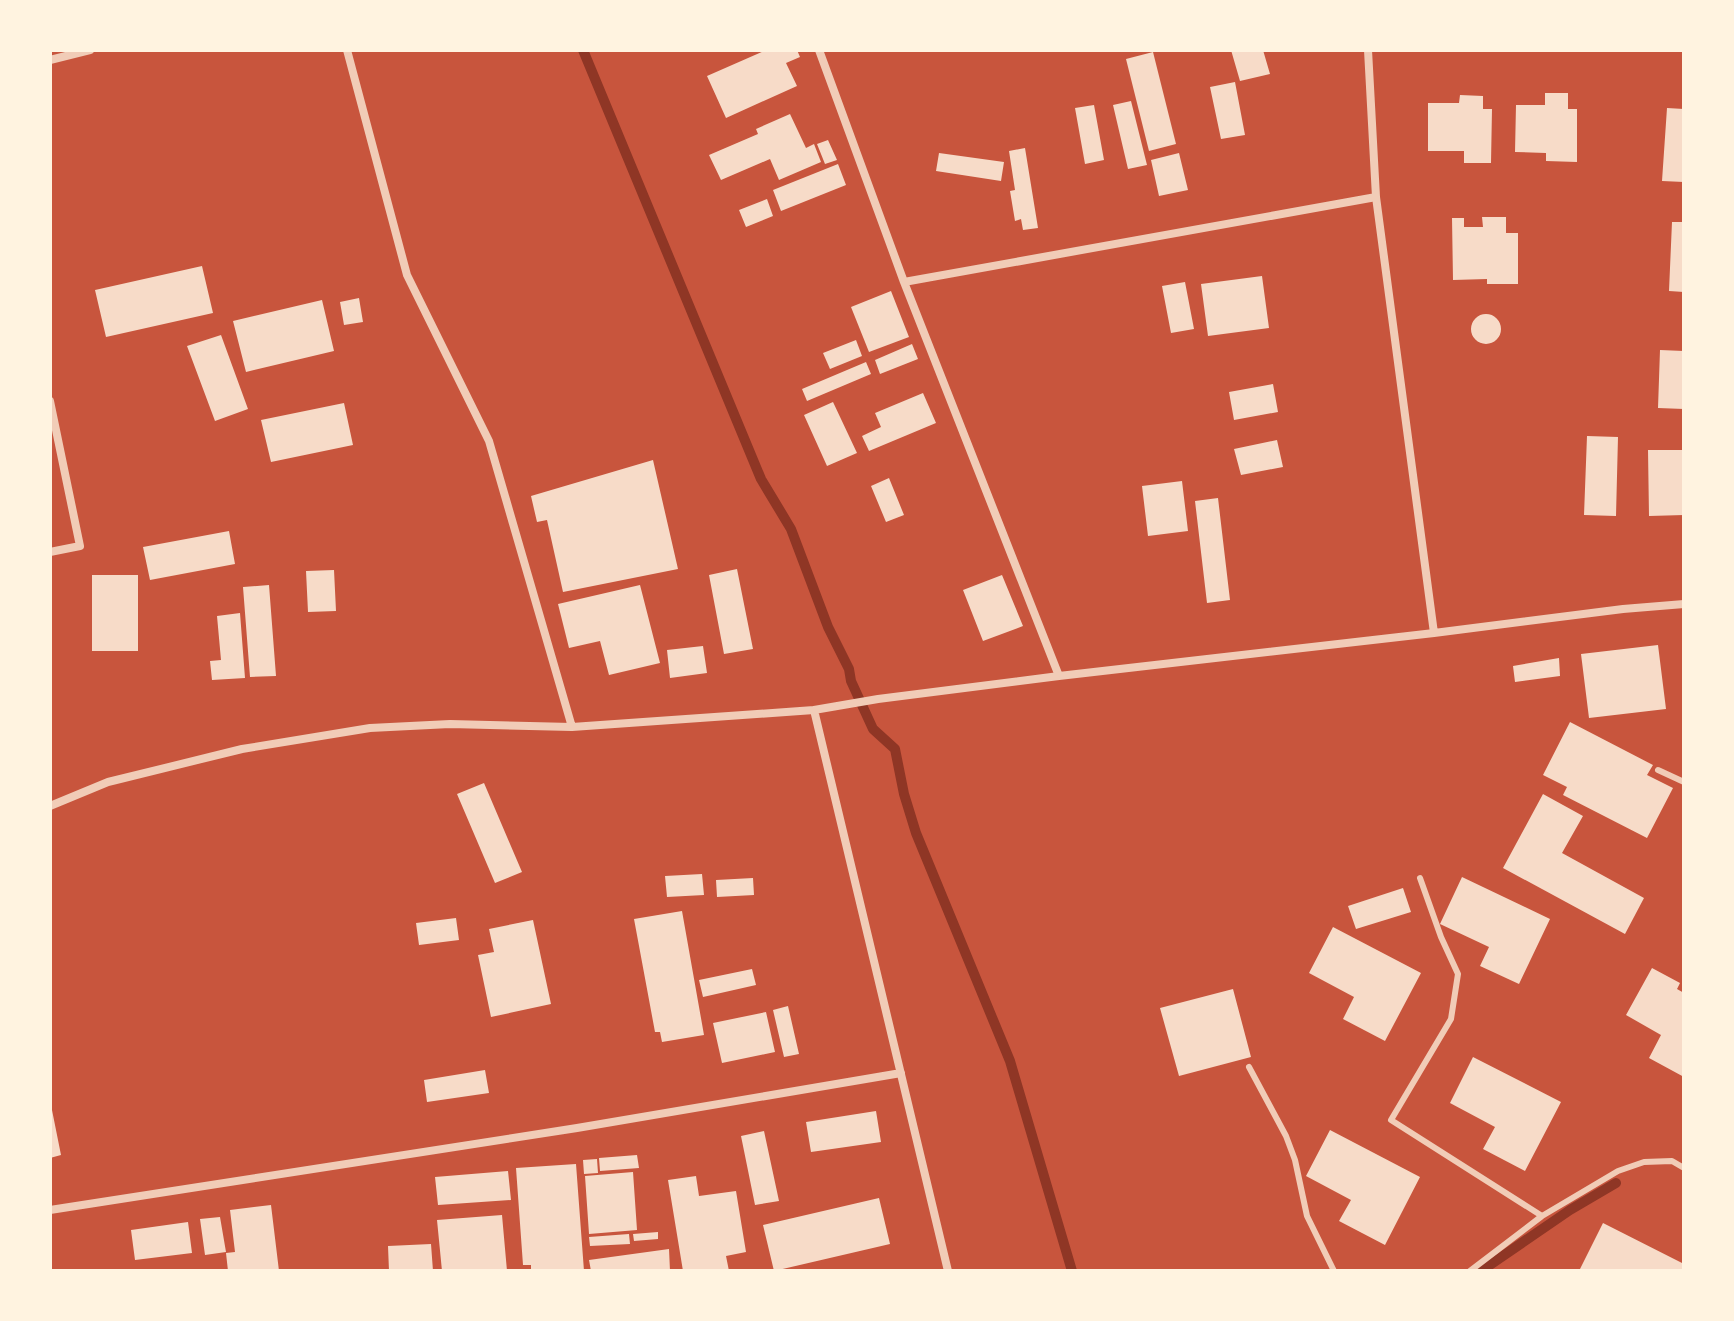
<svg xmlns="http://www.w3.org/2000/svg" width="1734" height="1321" viewBox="0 0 1734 1321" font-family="Ubuntu,sans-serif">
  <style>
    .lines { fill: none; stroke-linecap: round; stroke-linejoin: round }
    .stream { stroke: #8f3625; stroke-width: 10 }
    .building { fill: #f7dbc8 }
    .service { stroke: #f1ccb7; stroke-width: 6 }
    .minor { stroke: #f1ccb7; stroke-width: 8 }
  </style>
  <rect width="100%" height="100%" fill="#c8553d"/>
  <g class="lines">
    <path class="stream" d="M583 50 761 479 791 529 828 627 849 669 851 681 873 729 895 749 904 794 916 833 1010 1061 1072 1271
      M1481 1271 1570 1210 1616 1183"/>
  </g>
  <path class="building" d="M766 50H797L800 57 786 63 797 86 726 118 707 76Z
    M1231 50H1263L1270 74 1240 81Z
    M1153 52 1176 144 1149 151 1126 59Z
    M1235 82 1245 135 1221 139 1210 87Z
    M1545 93H1568V109H1577V162L1546 161V153L1515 152 1516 105H1545Z
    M1460 95 1483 96V109H1492L1491 163H1464V151H1428V103H1459Z
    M1131 101 1147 165 1128 169 1113 105Z
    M1094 105 1104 160 1085 164 1075 108Z
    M1667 108 1684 109V182L1662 181Z
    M790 114 806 148 814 144 821 162 779 180 770 159 721 180 709 155 758 134 756 129Z
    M828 140 837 160 825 164 817 144Z
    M1025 148 1038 228 1023 230 1021 219 1015 221 1010 191 1015 190 1009 151Z
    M939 153 1004 162 1001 181 936 171Z
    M1179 153 1188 190 1159 196 1151 160Z
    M838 164 846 185 781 211 773 190Z
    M767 199 773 216 746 227 739 210Z
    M1482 217H1506V233H1518V284H1487V279L1453 280 1452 218H1464V227H1483Z
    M1672 222H1684V292L1669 291Z
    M202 266 213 313 106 337 95 290Z
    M1262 276 1269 328 1208 336 1201 284Z
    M1185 282 1194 329 1171 333 1162 286Z
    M891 291 909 337 869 352 851 307Z
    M359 298 363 322 344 325 340 302Z
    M322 300 334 351 246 372 233 321Z
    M1471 329a15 15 0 1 1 30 0a15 15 0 1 1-30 0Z
    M221 335 248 409 215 421 187 346Z
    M856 340 862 356 830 369 823 353Z
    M912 344 918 359 880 374 875 360Z
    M1660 350 1684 351V409L1658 408Z
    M866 362 871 374 807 401 802 389Z
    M1273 384 1278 412 1234 420 1229 392Z
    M923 393 936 423 869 451 862 436 881 427 875 413Z
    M833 402 857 453 827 466 804 415Z
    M344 403 353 445 271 462 261 420Z
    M1587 436 1618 437 1616 516 1584 515Z
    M1277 440 1283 467 1241 475 1234 449Z
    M1648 450H1684V515L1649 516Z
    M653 460 678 569 563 592 547 520 537 522 531 496Z
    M889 478 904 515 886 522 871 486Z
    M1182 481 1188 531 1148 536 1142 486Z
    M1218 498 1230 600 1207 603 1195 501Z
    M229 531 235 564 150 580 143 547Z
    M737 569 753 649 724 654 709 575Z
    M334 570 336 611 308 612 306 571Z
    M92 575H138V651H92Z
    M1002 575 1023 626 983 641 963 590Z
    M269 585 276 676 250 677 243 587Z
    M640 585 660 663 609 675 600 641 569 648 558 604Z
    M240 613 245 678 212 680 210 661 221 660 217 616Z
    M1658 645 1666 709 1589 718 1581 654Z
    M703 646 707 673 670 678 667 650Z
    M1559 658 1560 676 1515 682 1513 666Z
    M1570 722 1653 765 1647 775 1673 788 1647 838 1563 795 1567 787 1543 775Z
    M484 783 522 872 495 883 457 794Z
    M1543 794 1583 816 1562 853 1644 898 1625 934 1503 868Z
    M702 874 704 895 667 897 665 876Z
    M1462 877 1550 919 1519 984 1480 966 1489 947 1440 924Z
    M753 878 754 895 717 897 716 880Z
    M1403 888 1411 912 1356 929 1348 906Z
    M682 911 704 1035 662 1042 660 1032H655L634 919Z
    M456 918 459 940 419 945 416 923Z
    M533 920 551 1004 491 1017 478 955 494 952 489 929Z
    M1333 927 1421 973 1385 1041 1343 1019 1354 997 1309 973Z
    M1652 968 1680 983 1677 989 1684 993V1077L1649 1058 1661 1035 1626 1015Z
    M752 969 756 985 703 997 699 980Z
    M1233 989 1251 1057 1179 1076 1160 1008Z
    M788 1006 799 1054 784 1057 773 1010Z
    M766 1012 775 1052 722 1063 713 1023Z
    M1473 1057 1561 1102 1525 1171 1483 1149 1495 1127 1450 1103Z
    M485 1070 489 1093 427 1102 424 1080Z
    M50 1105H51L61 1155 50 1158Z
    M876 1111 881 1142 811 1152 806 1122Z
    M1330 1130 1420 1177 1385 1245 1339 1221 1351 1200 1306 1176Z
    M764 1131 779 1201 755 1205 741 1136Z
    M637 1155 639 1168 600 1171 599 1158Z
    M597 1159 598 1173 584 1174 583 1160Z
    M576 1164 584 1271H531V1265H523L516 1168Z
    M508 1171 511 1200 438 1205 435 1177Z
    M633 1172 637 1230 589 1234 585 1176Z
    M696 1176 699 1196 736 1191 746 1252 726 1256 729 1271H683L668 1180Z
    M879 1198 890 1244 774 1271 763 1225Z
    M271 1205 279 1271H228L226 1253 235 1252 230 1210Z
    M502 1215 507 1271H442L437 1220Z
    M220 1217 226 1252 205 1255 200 1219Z
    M188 1222 192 1253 135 1260 131 1230Z
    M1603 1223 1684 1264V1271H1584L1580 1269Z
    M658 1232V1239L634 1241 633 1234Z
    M629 1234 630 1244 590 1246 589 1237Z
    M431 1244 433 1271H389L388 1246Z
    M669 1249 670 1271H591L589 1260Z"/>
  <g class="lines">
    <path class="service" d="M1658 770 1684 782
      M1420 878 1441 937 1458 974 1451 1019 1391 1120 1542 1216
      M1249 1067 1286 1136 1295 1160 1307 1216 1334 1271
      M1470 1271 1542 1216 1618 1171 1644 1162 1672 1161 1684 1168"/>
    <path class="minor" d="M347 50 407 275 489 441 572 727
      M819 50 904 282 1376 197 1368 50
      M50 60 90 50
      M1376 197 1434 633
      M904 282 1059 676
      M50 401 80 546 50 552
      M814 710 948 1271
      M50 806 108 782 242 749 370 728 450 724 572 727 814 710 878 699 1059 676 1434 633 1623 609 1684 604
      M50 1210 577 1128 901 1073"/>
  </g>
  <rect width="1734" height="1321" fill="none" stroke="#fff3e0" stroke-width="104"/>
</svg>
